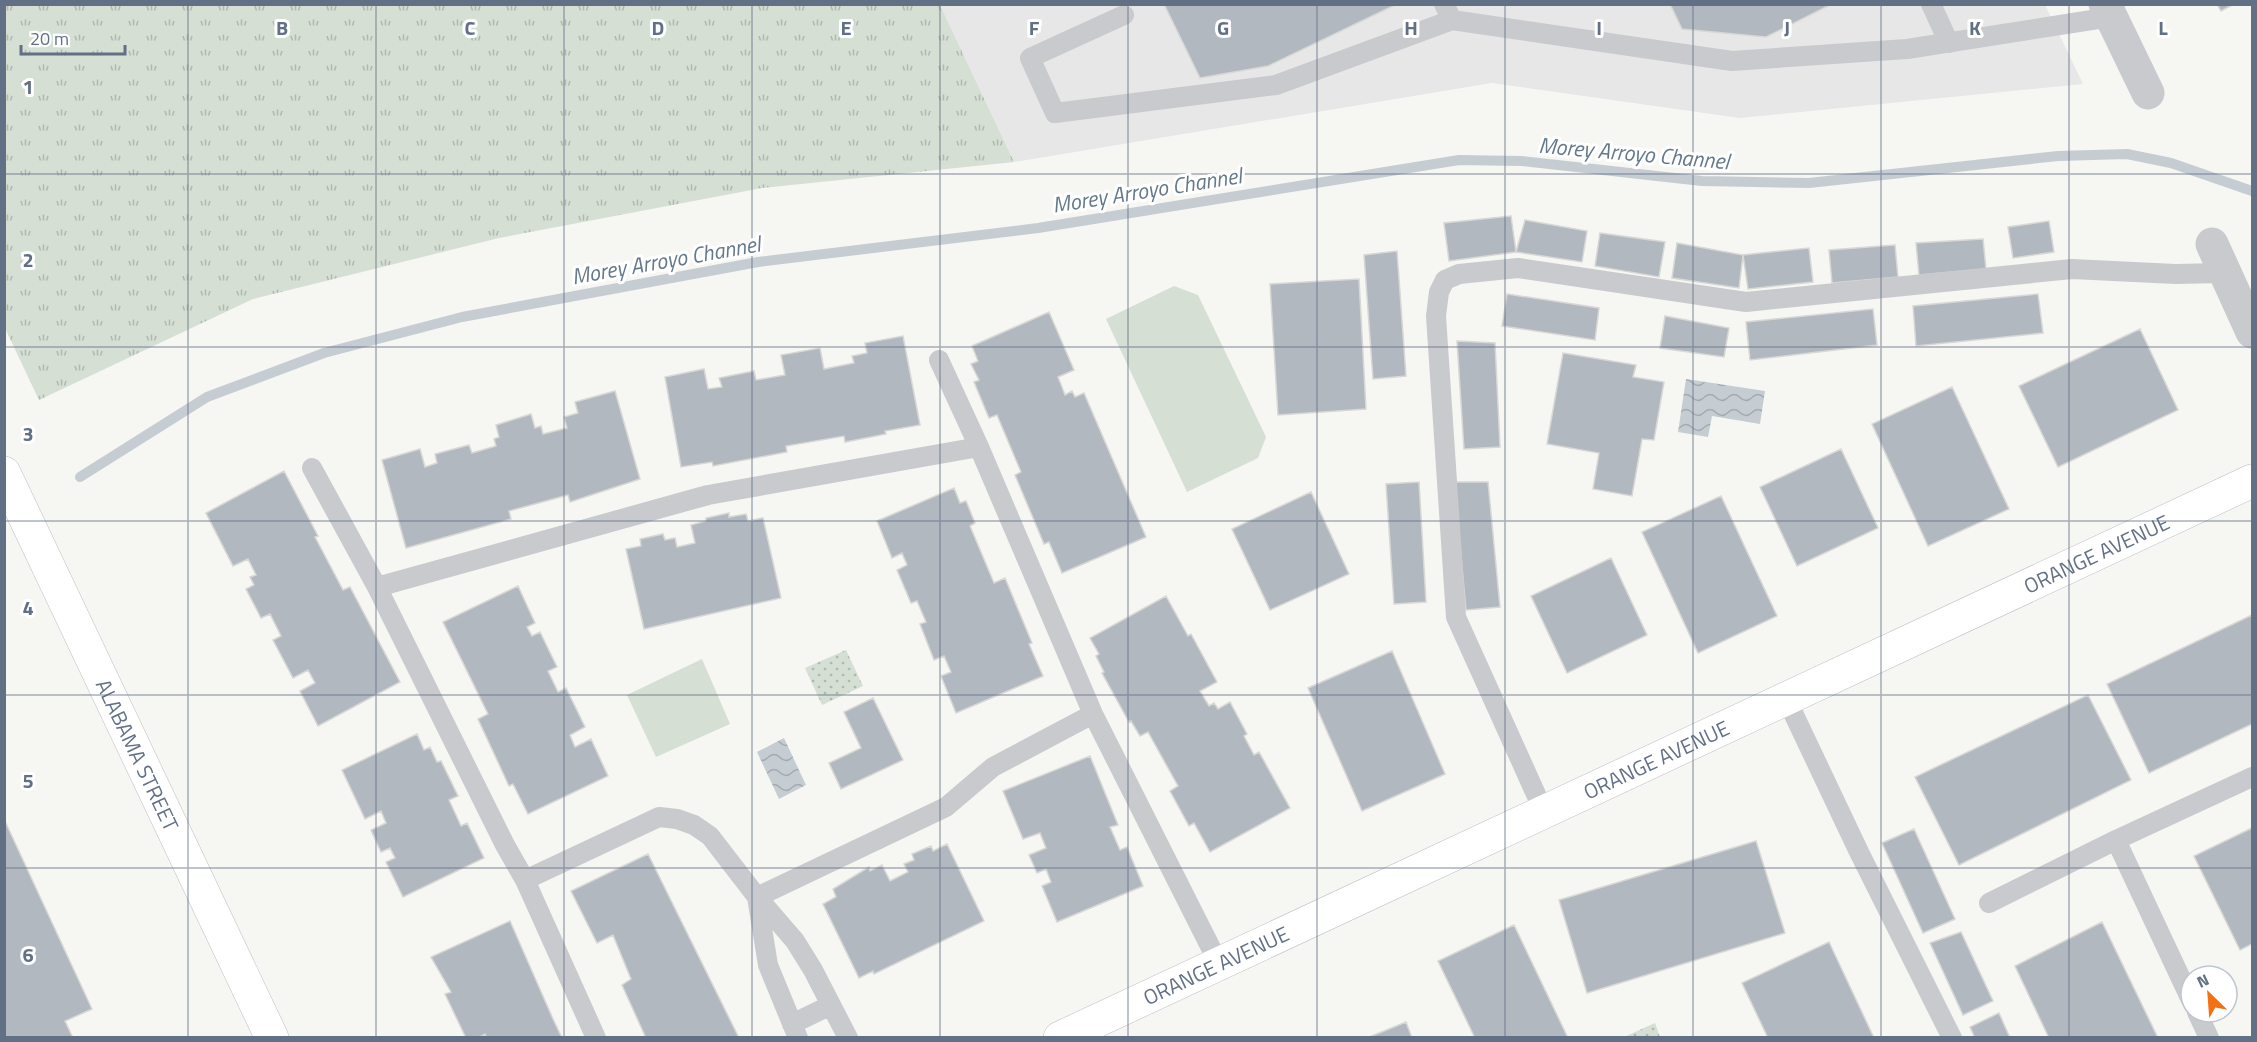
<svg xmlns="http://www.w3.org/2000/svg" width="2257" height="1042" viewBox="0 0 2257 1042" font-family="'Titillium Web',sans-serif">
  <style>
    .built { fill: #e6e7e6 }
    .grass { fill: url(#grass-tufts) }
    .park { fill: url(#park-dots) }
    .pitch { fill: #d5dfd3 }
    .water { fill: url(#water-waves) }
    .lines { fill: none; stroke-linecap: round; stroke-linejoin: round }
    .stream { stroke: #c5cdd3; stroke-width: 10 }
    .building { fill: #b2b8bf; stroke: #d7d7d5; stroke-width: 1.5 }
    .secondary-casing { stroke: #bcbfc4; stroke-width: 34 }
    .lane { stroke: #c8cace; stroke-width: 20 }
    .street { stroke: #c8cace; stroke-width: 33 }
    .secondary { stroke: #fff; stroke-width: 33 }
    .grid { fill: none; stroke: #627086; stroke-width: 1.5; stroke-opacity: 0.55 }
    .labels { text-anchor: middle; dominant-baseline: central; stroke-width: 6; stroke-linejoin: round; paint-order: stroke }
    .street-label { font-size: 21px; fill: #627086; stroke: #fff }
    .water-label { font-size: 22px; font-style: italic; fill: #63798a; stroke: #fff }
    .grid-label { font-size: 20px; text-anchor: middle; font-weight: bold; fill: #627086; stroke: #fff; stroke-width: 6; stroke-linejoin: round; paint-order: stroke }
  </style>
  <defs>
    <pattern id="grass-tufts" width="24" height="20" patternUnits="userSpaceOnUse" patternTransform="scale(1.5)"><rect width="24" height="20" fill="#d5dfd3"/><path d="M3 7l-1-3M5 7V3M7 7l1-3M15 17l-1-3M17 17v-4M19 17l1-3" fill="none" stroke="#b0b9b1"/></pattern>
    <pattern id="park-dots" width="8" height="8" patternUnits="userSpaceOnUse" patternTransform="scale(1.5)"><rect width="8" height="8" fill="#d5dfd3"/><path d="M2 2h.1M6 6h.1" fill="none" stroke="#b0b9b1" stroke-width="1.8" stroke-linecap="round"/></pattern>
    <pattern id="water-waves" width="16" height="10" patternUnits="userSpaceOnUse" patternTransform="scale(1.5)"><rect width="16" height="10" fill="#c5cdd3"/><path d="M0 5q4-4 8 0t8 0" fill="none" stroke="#a3abb1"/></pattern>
  </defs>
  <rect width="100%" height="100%" fill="#f6f6f2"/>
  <path class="built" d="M940 5H2045L2083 84 1740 118 1492 83 1014 162Z"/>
  <path class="grass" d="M5 4 940 5 1014 162 762 188 499 238 253 299 39 400 5 328Z"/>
  <path class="park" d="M846 650 863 686 822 705 805 668Z
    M1655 1023 1660 1037H1624Z"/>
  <path class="pitch" d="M1174 286 1198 295 1266 437 1258 458 1187 492 1106 319Z
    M702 659 730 724 656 757 627 695Z"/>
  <path class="water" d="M1686 379 1765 391 1760 424 1712 416 1708 437 1678 432Z
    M784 738 806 785 779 799 757 752Z"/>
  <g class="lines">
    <path class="stream" d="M80 477 207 397 324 353 462 317 758 262 1038 228 1459 160 1522 161 1702 181 1809 183 2058 156 2127 154 2171 163 2252 191"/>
  </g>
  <path class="building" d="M1164 4H1397L1268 66 1200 78Z
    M1670 4H1832L1766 37 1682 29Z
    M2217 4H2234L2221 11Z
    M1511 216 1516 252 1449 261 1444 223Z
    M1525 220 1587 231 1582 262 1516 252Z
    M2049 221 2054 252 2013 258 2008 227Z
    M1600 233 1665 242 1659 277 1595 266Z
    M1983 239 1986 269 1919 275 1916 243Z
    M1677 243 1743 255 1739 288 1672 278Z
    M1895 245 1898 277 1832 283 1829 250Z
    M1809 248 1813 282 1748 289 1743 255Z
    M1397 251 1406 376 1373 379 1364 255Z
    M1359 279 1366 409 1278 415 1270 284Z
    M1507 294 1599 308 1595 340 1502 326Z
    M2038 294 2043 333 1916 346 1913 306Z
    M1873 309 1877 345 1750 360 1746 322Z
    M1049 312 1074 370 1058 377 1065 395 1072 391 1075 397 1084 393 1146 537 1062 573 1049 542 1044 544 1015 475 1021 472 997 415 989 418 974 382 979 380 971 364 978 361 972 346Z
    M1665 316 1729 328 1724 357 1660 348Z
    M2140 329 2178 410 2058 467 2019 386Z
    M903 336 920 425 885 431 886 434 845 442 844 436 786 446 787 452 713 466 712 462 681 467 665 377 704 369 708 389 722 387 719 378 754 371 756 380 785 375 781 355 820 348 824 369 854 363 852 356 867 353 865 343Z
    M1457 341 1495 343 1500 447 1464 449Z
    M1563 353 1636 365 1633 377 1664 382 1654 440 1642 439 1632 496 1593 489 1599 453 1547 444Z
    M1952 387 2009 509 1928 546 1872 424Z
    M615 391 640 479 570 502 568 495 509 511 511 519 406 548 382 460 420 449 425 467 437 463 435 454 469 445 472 453 496 446 494 439 499 437 496 425 531 414 535 428 541 426 543 434 567 428 564 417 578 413 575 402Z
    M1841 449 1878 528 1797 566 1760 487Z
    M284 471 318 536 315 537 343 590 350 587 400 682 318 726 300 691 315 683 308 670 293 678 273 640 281 636 270 614 261 618 246 589 254 585 250 577 256 575 248 559 233 566 206 513Z
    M1419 482 1426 602 1394 604 1386 484Z
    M1454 482H1488L1500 607 1466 610Z
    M954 488 960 503 966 501 975 523 970 526 994 583 1005 578 1032 643 1029 644 1043 676 956 713 941 676 951 672 944 656 934 660 920 624 926 622 917 601 911 603 897 570 907 565 902 553 892 558 877 521Z
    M1311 492 1349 574 1270 610 1232 529Z
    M1721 496 1777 616 1698 653 1642 532Z
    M729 513V517L746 514 748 521 763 518 781 598 644 629 626 549 641 546 640 539 663 534 665 540 675 538 677 547 695 543 691 525 706 521V518Z
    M1611 558 1647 635 1567 673 1531 596Z
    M518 586 535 623 527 627 532 636 540 632 557 667 548 671 558 692 566 688 585 727 570 735 575 747 591 739 608 776 528 814 513 784 509 786 478 719 488 714 443 622Z
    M1166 596 1188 636 1191 634 1217 682 1200 691 1209 706 1214 703 1218 709 1230 702 1247 734 1244 736 1254 755 1259 752 1290 808 1210 852 1194 823 1189 826 1170 791 1178 786 1148 732 1140 736 1131 721 1129 722 1102 673 1104 672 1096 656 1099 654 1090 638Z
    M2252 615V724L2149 773 2107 684Z
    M1392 651 1445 774 1362 811 1308 688Z
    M2088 695 2131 780 1959 865 1915 777Z
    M873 698 903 760 841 789 829 763 861 748 844 712Z
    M417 734 424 750 430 747 437 762 441 761 458 796 449 800 461 826 467 823 484 858 403 897 386 862 395 858 390 848 381 852 371 830 386 823 381 811 365 819 342 770Z
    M1090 756 1118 825 1110 827 1120 850 1127 847 1143 886 1057 922 1042 886 1051 882 1046 869 1037 873 1029 855 1046 848 1040 833 1023 839 1003 791Z
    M4 819 92 1009 65 1021 73 1038H4Z
    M2252 828V944L2240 950 2194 856Z
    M1914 829 1955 919 1923 933 1882 843Z
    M1756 841 1785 933 1587 993 1559 900Z
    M947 844 984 921 874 974 873 971 859 978 823 904 836 897 833 889 869 867 870 871 882 865 890 881 908 872 904 864 914 860 912 854 931 846 933 851Z
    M648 854 739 1038H646L622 985 631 979 613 935 597 943 571 891Z
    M510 921 553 1019 562 1038H487L485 1034 478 1038H466L445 994 451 992 431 957Z
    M2102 922 2158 1038H2049L2015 966Z
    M1514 925 1568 1038H1475L1438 961Z
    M1961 932 1993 1001 1963 1015 1930 943Z
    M1829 942 1874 1038H1768L1742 983Z
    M1999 1013 2010 1038H1975L1970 1027Z
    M1406 1022 1412 1038H1367Z"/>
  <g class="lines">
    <g class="secondary-casing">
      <g id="secondary">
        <path id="s1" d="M4 473 272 1038"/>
        <path id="s2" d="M1060 1038 2252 481"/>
      </g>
    </g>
    <path class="lane" d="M1444 4 1452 20 1732 61 1907 49 2111 17
      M1931 4 1949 43
      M1124 15 1030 58 1055 113 1276 85 1452 20
      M939 360 979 447 1093 714 1219 964
      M312 468 377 587 505 845 525 880 596 1038
      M377 587 708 495 979 447
      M1786 698 1859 852 1952 1038
      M1544 812 1456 617 1436 316 1439 292 1445 280 1459 274 1518 268 1746 302 2072 269 2175 274 2225 273
      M525 880 659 817 677 819 694 825 710 836 757 897 795 941 813 970 848 1038
      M757 897 946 807 993 767 1093 714
      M757 897 768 965 798 1038
      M1989 903 2116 840
      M2191 1000 2116 840 2252 777
      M2197 1012 2209 1038
      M792 1024 831 1005"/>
    <path class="street" d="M2105 4 2148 93
      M2212 244 2252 332"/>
    <use href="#secondary" class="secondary"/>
  </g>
  <path class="grid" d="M188 4V1038M376 4V1038M564 4V1038M752 4V1038M940 4V1038M1128 4V1038M1317 4V1038M1505 4V1038M1693 4V1038M1881 4V1038M2069 4V1038M4 174H2252M4 347H2252M4 521H2252M4 695H2252M4 868H2252"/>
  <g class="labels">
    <g class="street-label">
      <text stroke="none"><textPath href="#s2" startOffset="1144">ORANGE AVENUE</textPath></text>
      <text stroke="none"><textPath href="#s1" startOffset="312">ALABAMA STREET</textPath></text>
      <text stroke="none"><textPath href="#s2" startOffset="658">ORANGE AVENUE</textPath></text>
      <text stroke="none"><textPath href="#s2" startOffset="172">ORANGE AVENUE</textPath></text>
    </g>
    <g class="water-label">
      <text transform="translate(1634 153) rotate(5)">Morey Arroyo Channel</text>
      <text transform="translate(1147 190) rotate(-9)">Morey Arroyo Channel</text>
      <text transform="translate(666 260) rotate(-10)">Morey Arroyo Channel</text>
    </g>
  </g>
  <g class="grid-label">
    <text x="282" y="35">B</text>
    <text x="470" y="35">C</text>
    <text x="658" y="35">D</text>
    <text x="846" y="35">E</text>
    <text x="1034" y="35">F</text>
    <text x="1223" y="35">G</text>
    <text x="1411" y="35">H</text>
    <text x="1599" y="35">I</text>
    <text x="1787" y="35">J</text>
    <text x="1975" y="35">K</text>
    <text x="2163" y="35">L</text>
    <text x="28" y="94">1</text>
    <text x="28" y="267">2</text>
    <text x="28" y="441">3</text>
    <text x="28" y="615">4</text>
    <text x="28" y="788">5</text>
    <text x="28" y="962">6</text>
  </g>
  <rect width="2257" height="1042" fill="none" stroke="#627086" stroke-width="12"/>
  <g transform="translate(2209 994) rotate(335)"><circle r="28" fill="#ffffff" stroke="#c0c6cf" stroke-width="1.5"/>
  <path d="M0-4.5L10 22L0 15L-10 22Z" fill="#f37015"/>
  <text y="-9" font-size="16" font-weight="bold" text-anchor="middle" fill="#627086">N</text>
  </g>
  <path d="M21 45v9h104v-9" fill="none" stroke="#627086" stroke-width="3"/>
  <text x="30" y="45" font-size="18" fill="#627086" stroke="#ffffff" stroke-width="4.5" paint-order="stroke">20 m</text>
</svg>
